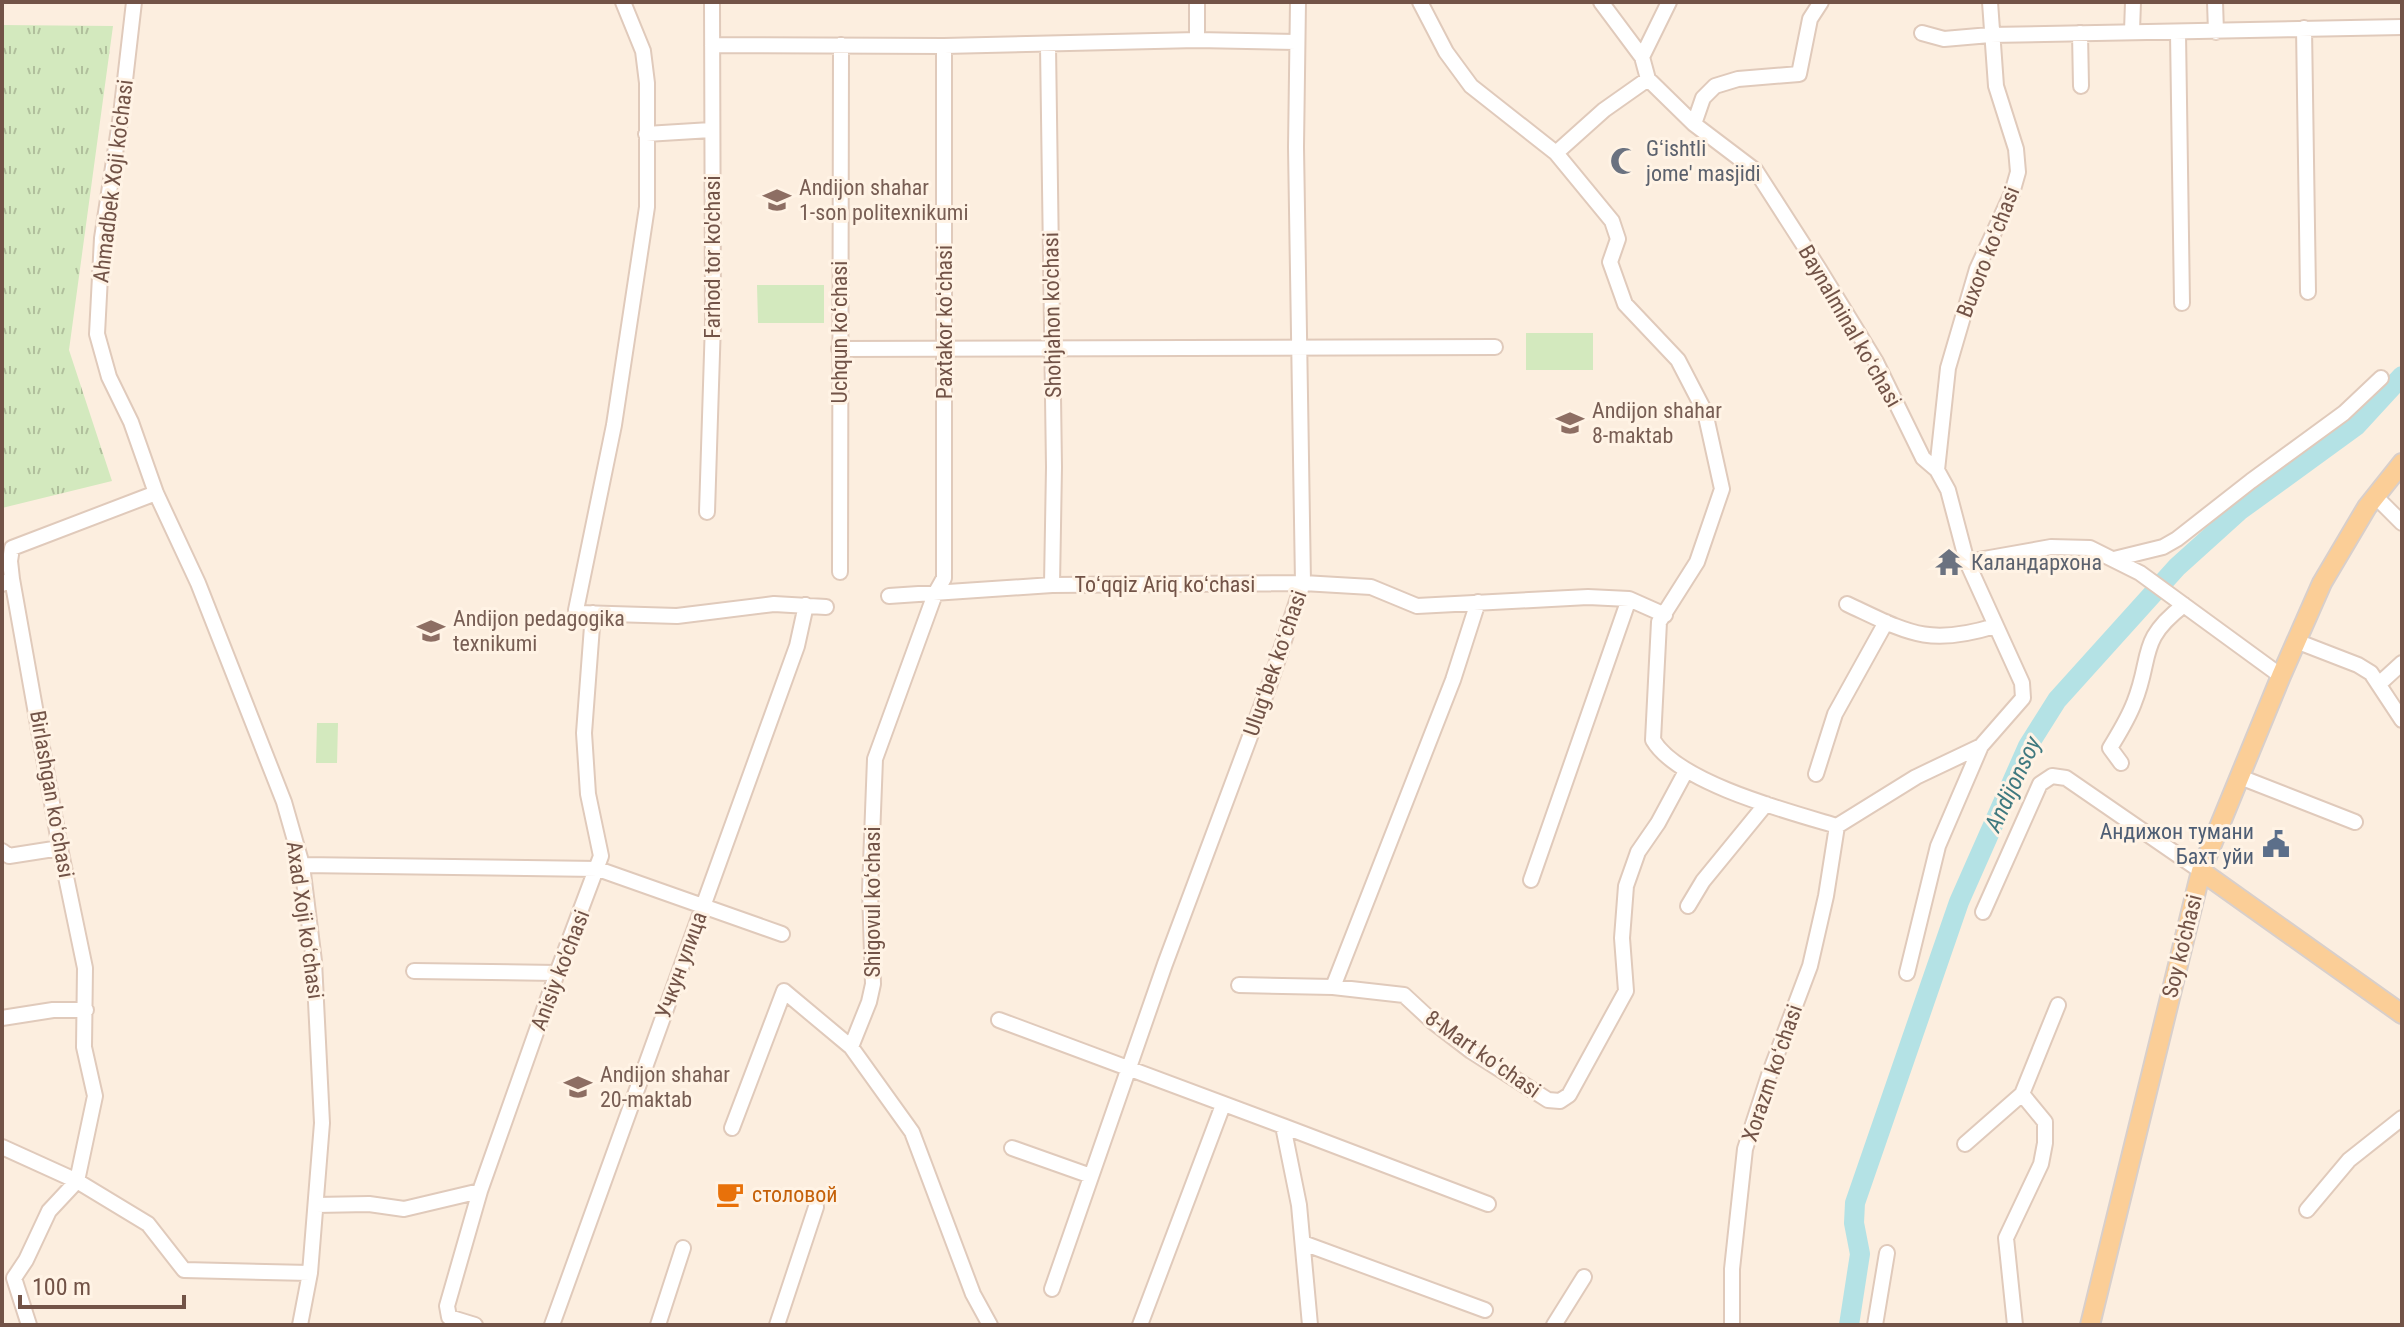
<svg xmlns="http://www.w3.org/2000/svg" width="2404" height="1327" viewBox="0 0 2404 1327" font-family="'Roboto Condensed',sans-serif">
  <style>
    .grass { fill: url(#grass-tufts) }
    .garden { fill: #d3e9be }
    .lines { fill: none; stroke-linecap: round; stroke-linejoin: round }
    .river { stroke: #b4e2e5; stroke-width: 20 }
    .minor-casing { stroke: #e0cabb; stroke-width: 18 }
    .major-casing { stroke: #d8cfcb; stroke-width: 22 }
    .minor { stroke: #fff; stroke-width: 14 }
    .major { stroke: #fbce97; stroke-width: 18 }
    .labels { text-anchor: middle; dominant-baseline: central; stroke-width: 6; stroke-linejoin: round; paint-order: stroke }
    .worship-label { font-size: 22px; fill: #5b616d; stroke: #fff3e5; text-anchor: start }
    .street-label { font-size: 22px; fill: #725347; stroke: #fff3e5 }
    .education-label { font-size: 22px; fill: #785e54; stroke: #fff3e5; text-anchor: start }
    .service-label { font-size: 22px; fill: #4e5e75; stroke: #fff3e5; text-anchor: end }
    .food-label { font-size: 22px; fill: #c56008; stroke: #fff3e5; text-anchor: start }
    .water-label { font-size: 24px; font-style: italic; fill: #3f797f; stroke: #fff3e5 }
  </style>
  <defs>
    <pattern id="grass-tufts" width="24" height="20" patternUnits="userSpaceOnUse" patternTransform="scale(2)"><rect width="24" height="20" fill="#d3e9be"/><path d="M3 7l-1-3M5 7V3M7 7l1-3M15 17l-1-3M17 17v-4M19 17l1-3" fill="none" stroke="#b0bf9c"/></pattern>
  </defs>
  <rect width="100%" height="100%" fill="#fceedf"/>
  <path class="grass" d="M2 25 113 26 69 350 112 481 2 508Z"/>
  <path class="garden" d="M757 285H824V323H758Z
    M1526 333H1593V370H1526Z
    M317 723H338L337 763H316Z"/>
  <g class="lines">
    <path class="river" d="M1849 1325 1860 1254 1854 1223 1855 1203 1959 902 2028 746 2057 700 2177 567 2239 511 2356 426 2402 376"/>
    <g class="minor-casing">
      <path id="minor" d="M134 2 121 115 102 238 97 334 109 377 131 422 156 493 198 583 284 802 302 865 314 961 322 1123 310 1273 300 1325
        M623 2 643 51 647 83V207L614 425 576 610 579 613 677 616 774 604 826 607
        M1197 2V40
        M1420 2 1446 52 1471 86 1556 153 1612 221 1618 239 1610 262 1625 304 1678 360 1705 412 1722 489 1697 562 1659 622 1653 740C1678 783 1790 812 1837 826
        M1601 2 1642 57 1648 79 1694 124 1756 171 1819 269 1876 362 1923 458 1937 470 1948 490 1967 562 2022 683 2023 698 1981 746 1916 777 1837 826
        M2215 2 2216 32
        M2304 28 2308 292
        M2132 31 2133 2
        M1922 33 1944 39 1990 35 2402 27
        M2080 33 2081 86
        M2178 33 2182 303
        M712 45 944 46 1197 40 1296 42
        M1048 46 1054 467 1052 585
        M1642 57 1669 2
        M1694 124 1703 98 1715 86 1738 79 1799 74 1810 19 1821 2
        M646 134 711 130
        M1556 153 1604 110 1648 79
        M839 349 1495 347
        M1937 470 1948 368 1977 269 2012 193 2018 172 2016 149 1996 86 1990 2
        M2375 496 2402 523
        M707 512 713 322 712 2
        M2114 559 2163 547 2177 539 2251 481 2344 413 2381 378
        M1967 562 2051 547 2090 548 2140 573 2281 676
        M840 572 841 45
        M12 579 60 848 85 968 84 1047 95 1096 77 1181 49 1211 26 1260 14 1278 29 1325
        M2 584 12 579 10 561 12 548 156 493
        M889 596 1052 585 1303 583 1371 587 1417 606 1588 597 1629 599 1665 615
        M1847 604C1907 632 1927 647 1995 626
        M2296 641 2358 665 2371 673 2402 720
        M2379 684 2402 663
        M2121 763 2110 748C2119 733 2128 719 2134 703 2153 656 2137 641 2184 605
        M1816 774 1835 714 1886 622
        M2240 777 2355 822
        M2 851 9 856 60 848
        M302 865 598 869 782 934
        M1531 880 1629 599
        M1688 906 1703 881 1766 804
        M1983 912 2040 784 2052 776 2066 778 2201 871
        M414 971 557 973
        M1907 973 1938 846 1981 746
        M1239 985 1333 987 1404 995 1432 1021 1471 1051 1548 1100 1560 1101 1569 1095 1626 991 1622 938 1626 886 1638 852 1658 823 1686 771
        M1333 987 1453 680 1478 602
        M2 1018 53 1010H86
        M999 1020 1283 1126 1299 1205 1310 1325
        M851 1047 869 1002 873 984 870 890 875 759 935 594 944 578V46
        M1283 1126 1488 1204
        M732 1128 784 991 851 1047 912 1132 973 1294 990 1325
        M1965 1144 2022 1094
        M2 1147 77 1181 148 1224 184 1270 310 1273
        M1012 1148 1091 1176
        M316 1205 369 1204 404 1209 480 1191
        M2307 1210 2349 1160 2402 1118
        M1303 1243 1485 1310
        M1052 1289 1165 964 1270 683 1303 583 1296 147 1298 2
        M475 1325 449 1317 447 1306 480 1191 557 973 601 856 588 794 584 733 593 613
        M552 1325 797 646 806 605
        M658 1325 683 1248
        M777 1325 816 1207
        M1140 1325 1223 1105
        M1554 1325 1584 1277
        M1732 1325V1269L1745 1149 1769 1075 1810 966 1826 896 1837 826
        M1875 1325 1887 1253
        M2015 1325 2006 1238 2041 1164 2045 1143V1122L2022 1094 2058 1005"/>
    </g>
    <g class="major-casing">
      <path id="major" d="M2201 871 2402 1014
        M2090 1325 2201 871 2281 676 2322 583 2367 507 2402 463"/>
    </g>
    <use href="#minor" class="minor"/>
    <use href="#major" class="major"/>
  </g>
  <defs>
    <g id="mosque-bare" transform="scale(2.16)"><path d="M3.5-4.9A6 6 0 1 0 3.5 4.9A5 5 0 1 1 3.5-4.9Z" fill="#6b7280" stroke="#fff3e5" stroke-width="2.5" paint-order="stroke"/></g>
    <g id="university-bare" transform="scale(2.16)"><path d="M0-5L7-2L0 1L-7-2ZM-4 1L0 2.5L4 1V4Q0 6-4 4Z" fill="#8d6e63" stroke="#fff3e5" stroke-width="2.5" paint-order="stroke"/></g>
    <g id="school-bare" transform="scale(2.16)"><path d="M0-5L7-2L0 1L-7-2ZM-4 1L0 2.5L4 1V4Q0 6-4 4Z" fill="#8d6e63" stroke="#fff3e5" stroke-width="2.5" paint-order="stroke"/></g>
    <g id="temple-bare" transform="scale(2.16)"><path d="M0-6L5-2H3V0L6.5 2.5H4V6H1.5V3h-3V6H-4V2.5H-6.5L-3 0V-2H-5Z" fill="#6b7280" stroke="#fff3e5" stroke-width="2.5" paint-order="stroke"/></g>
    <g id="civic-bare" transform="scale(2.16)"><path d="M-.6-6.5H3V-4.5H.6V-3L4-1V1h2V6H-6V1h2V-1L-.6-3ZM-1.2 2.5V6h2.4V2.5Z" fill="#5c6f8a" stroke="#fff3e5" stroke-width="2.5" paint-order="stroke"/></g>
    <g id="cafe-bare" transform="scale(2.16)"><path d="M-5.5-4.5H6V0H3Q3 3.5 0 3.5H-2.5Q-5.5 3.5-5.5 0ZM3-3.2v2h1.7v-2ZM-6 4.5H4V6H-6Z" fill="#e8710a" stroke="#fff3e5" stroke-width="2.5" paint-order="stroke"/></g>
  </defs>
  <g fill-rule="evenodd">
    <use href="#mosque-bare" x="1624" y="161"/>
    <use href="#university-bare" x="777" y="200"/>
    <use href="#school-bare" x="1570" y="423"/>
    <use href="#temple-bare" x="1949" y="562"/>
    <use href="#university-bare" x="431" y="631"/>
    <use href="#civic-bare" x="2276" y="844"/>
    <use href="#school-bare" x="578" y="1087"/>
    <use href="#cafe-bare" x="730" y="1194"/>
  </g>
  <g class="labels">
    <g class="worship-label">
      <text x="1646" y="148">Gʻishtli<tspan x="1646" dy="25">jome' masjidi</tspan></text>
      <text x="1971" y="562">Каландархона</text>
    </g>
    <g class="street-label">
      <text transform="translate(113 181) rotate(-83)">Ahmadbek Xoji ko'chasi</text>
      <text transform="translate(1988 252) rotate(-69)">Buxoro koʻchasi</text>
      <text transform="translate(712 257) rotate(-90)">Farhod tor ko'chasi</text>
      <text transform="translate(1052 315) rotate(-91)">Shohjahon ko'chasi</text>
      <text transform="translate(944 322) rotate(-90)">Paxtakor koʻchasi</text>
      <text transform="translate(1850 326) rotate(60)">Baynalminal koʻchasi</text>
      <text transform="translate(839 332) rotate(-90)">Uchqun koʻchasi</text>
      <text x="1165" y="584">Toʻqqiz Ariq koʻchasi</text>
      <text transform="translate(1275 663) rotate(-71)">Ulugʻbek koʻchasi</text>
      <text transform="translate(52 794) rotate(80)">Birlashgan koʻchasi</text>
      <text transform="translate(872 902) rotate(-90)">Shigovul koʻchasi</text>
      <text transform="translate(305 920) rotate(82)">Axad Xoji koʻchasi</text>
      <text transform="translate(2182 946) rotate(-76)">Soy ko'chasi</text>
      <text transform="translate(681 965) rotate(-70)">Учкун улица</text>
      <text transform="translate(560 970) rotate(-69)">Anisiy ko'chasi</text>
      <text transform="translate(1483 1054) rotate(35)">8-Mart koʻchasi</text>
      <text transform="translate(1772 1073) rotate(-71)">Xorazm koʻchasi</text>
    </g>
    <g class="education-label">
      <text x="799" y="187">Andijon shahar<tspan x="799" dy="25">1-son politexnikumi</tspan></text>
      <text x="1592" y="410">Andijon shahar<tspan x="1592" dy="25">8-maktab</tspan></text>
      <text x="453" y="618">Andijon pedagogika<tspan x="453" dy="25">texnikumi</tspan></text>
      <text x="600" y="1074">Andijon shahar<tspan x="600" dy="25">20-maktab</tspan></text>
    </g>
    <g class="service-label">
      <text x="2254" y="831">Андижон тумани<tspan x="2254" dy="25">Бахт уйи</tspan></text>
    </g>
    <g class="food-label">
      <text x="752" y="1194">столовой</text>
    </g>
    <g class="water-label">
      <text transform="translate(2013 784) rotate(-65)">Andijonsoy</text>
    </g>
  </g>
  <rect width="2404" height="1327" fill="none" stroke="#725347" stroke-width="8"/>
  <path d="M20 1295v12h164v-12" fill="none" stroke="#725347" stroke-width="4"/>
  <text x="32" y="1295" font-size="24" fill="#725347" stroke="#fff3e5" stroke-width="6" paint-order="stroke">100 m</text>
</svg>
